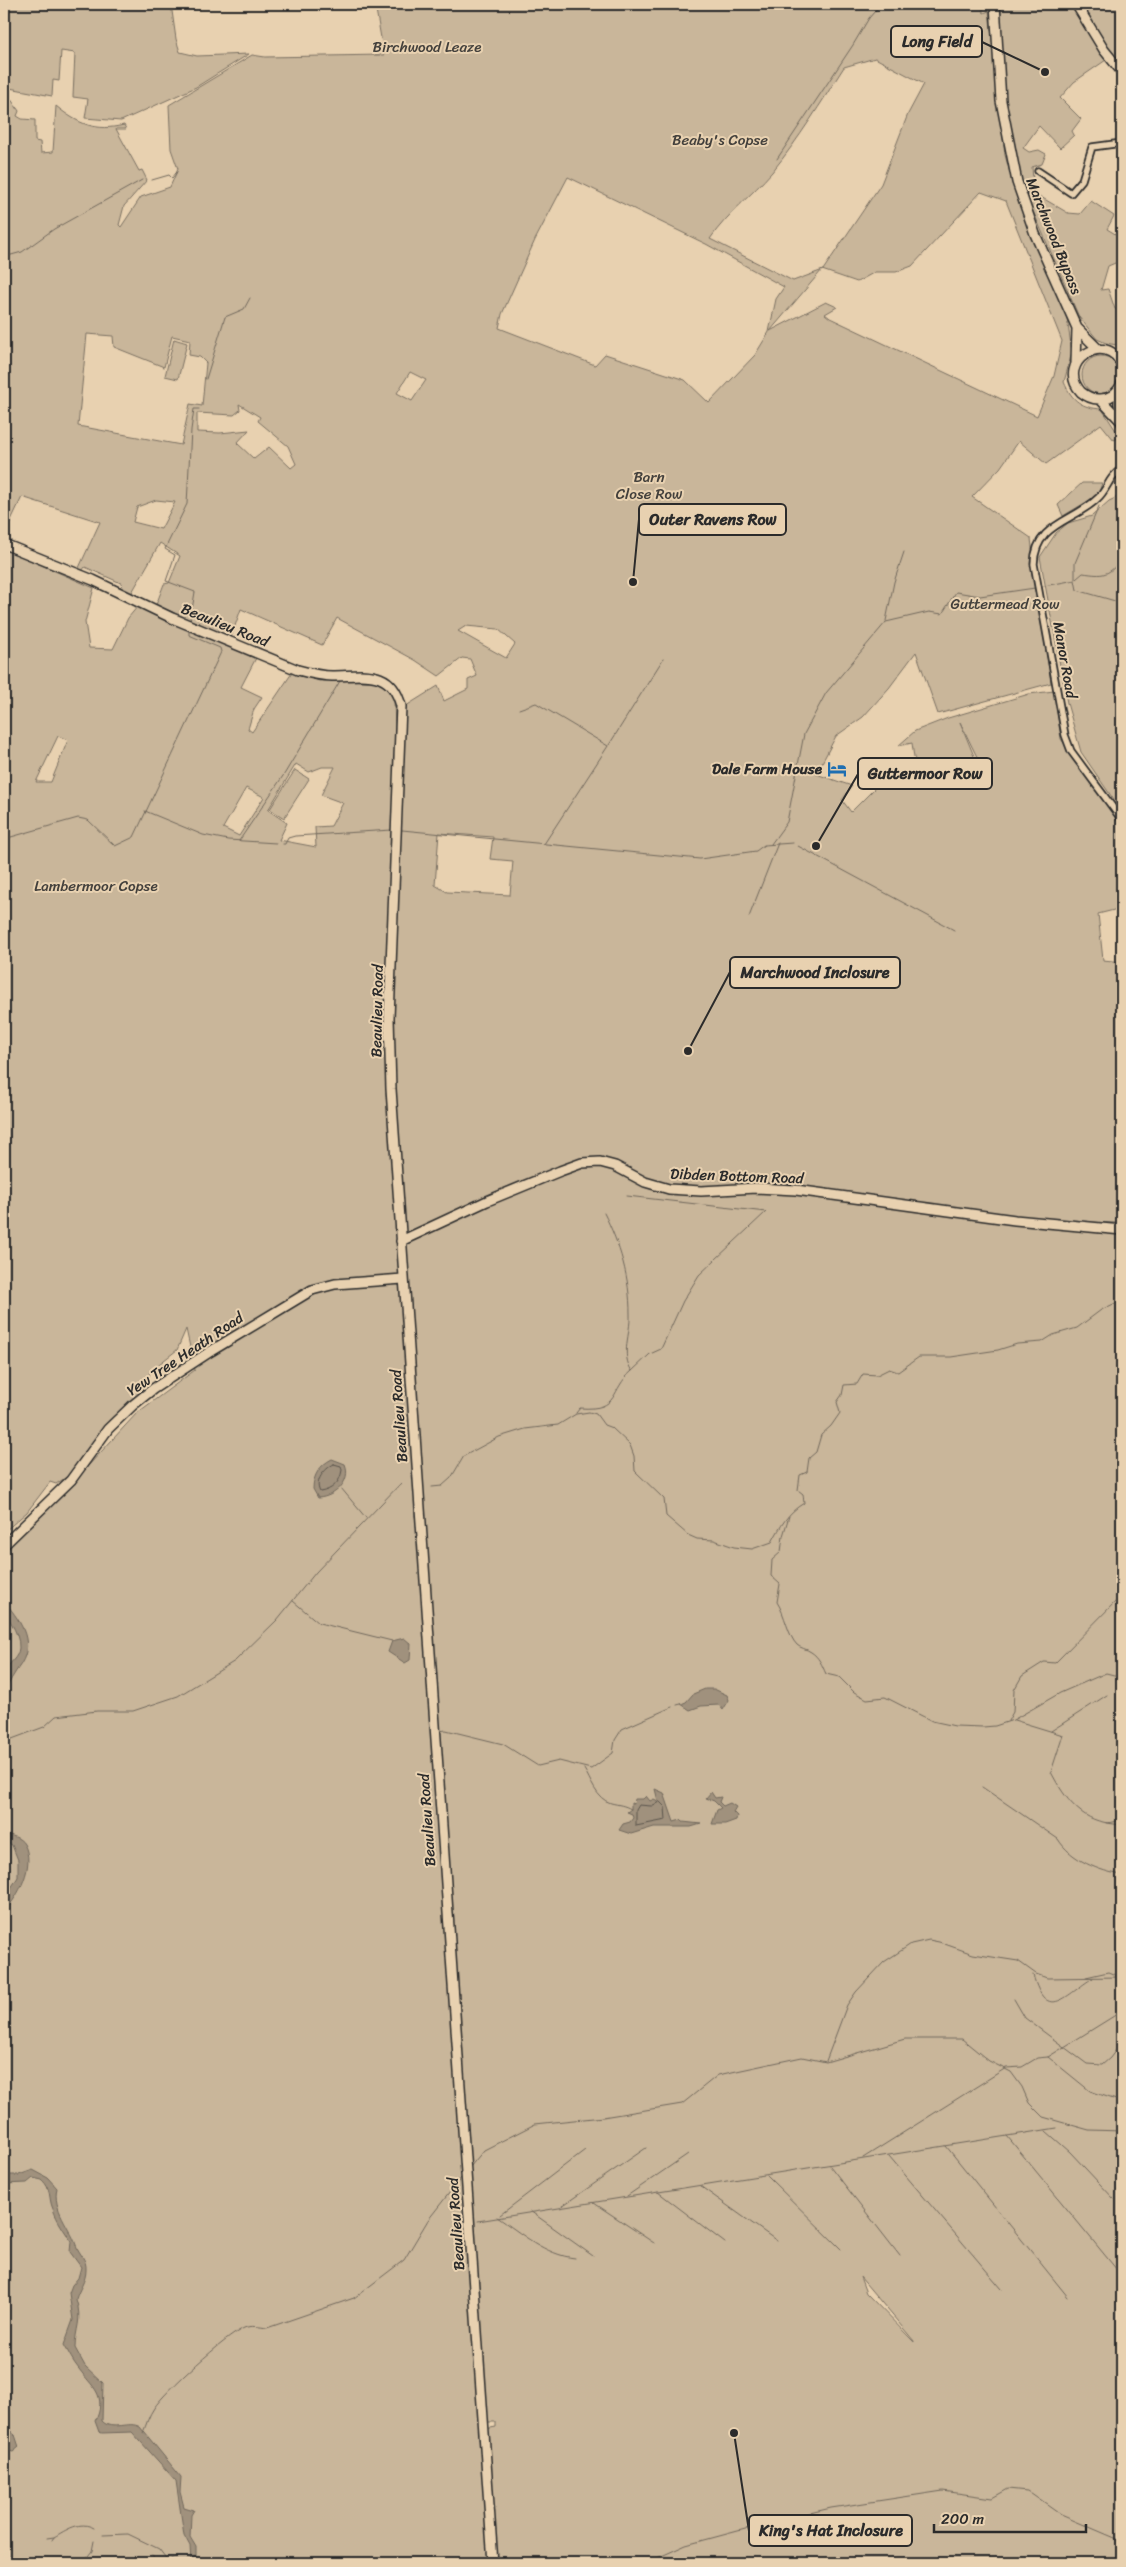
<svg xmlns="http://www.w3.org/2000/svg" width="1126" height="2567" viewBox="0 0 1126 2567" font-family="Sriracha,sans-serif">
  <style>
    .green { fill: #c9b69a; stroke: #7a7062; fill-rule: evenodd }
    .water { fill: #a0917d; stroke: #71685c }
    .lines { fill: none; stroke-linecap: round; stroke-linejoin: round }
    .shore { stroke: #5a544c; stroke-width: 1 }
    .stream { stroke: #71685c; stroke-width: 1 }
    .street-casing { stroke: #2b2b2b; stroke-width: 9 }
    .secondary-casing { stroke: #2b2b2b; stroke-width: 12 }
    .primary-casing { stroke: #2b2b2b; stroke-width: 12 }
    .street { stroke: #e8d1b0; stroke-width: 5.5 }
    .secondary { stroke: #e8d1b0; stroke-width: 9 }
    .primary { stroke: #e8d1b0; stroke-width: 9 }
    .labels { text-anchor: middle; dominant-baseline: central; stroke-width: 4; stroke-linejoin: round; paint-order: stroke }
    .park-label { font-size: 15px; fill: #43403c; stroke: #e8d1b0 }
    .street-label { font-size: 15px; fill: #2b2b2b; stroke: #e8d1b0 }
    .poi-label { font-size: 15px; font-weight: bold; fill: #2b2b2b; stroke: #e8d1b0; text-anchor: end }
    .leader { fill: none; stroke: #2b2b2b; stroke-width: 2 }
    .callout-dot { fill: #2b2b2b; stroke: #e8d1b0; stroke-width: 2 }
    .callout { fill: #e8d1b0; stroke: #2b2b2b; stroke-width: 2 }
    .callout-label { font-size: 16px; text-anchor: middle; font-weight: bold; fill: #2b2b2b }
  </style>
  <rect width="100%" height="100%" fill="#e8d1b0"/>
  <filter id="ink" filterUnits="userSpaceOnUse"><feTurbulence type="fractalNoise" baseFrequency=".02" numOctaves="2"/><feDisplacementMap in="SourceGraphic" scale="10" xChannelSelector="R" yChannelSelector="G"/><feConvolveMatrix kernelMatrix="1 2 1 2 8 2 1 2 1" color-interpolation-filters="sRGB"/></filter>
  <g filter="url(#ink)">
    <path class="green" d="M4 4H171L176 39 180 52 197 56 249 54 196 87 121 121 85 118 88 99 73 97 75 53 61 51 59 81 53 80 52 96 4 87Z
      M375 4H990V6L982 10 984 13 989 11 1005 155 1013 184 1067 318 1072 352 1064 382C1072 401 1082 408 1102 409L1120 437 1114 440 1101 424 1046 464 1019 441 1000 468 972 497 1031 538 1035 577 1051 683 938 714 916 652 889 688 863 717 836 736 816 774 852 786 842 800 851 812 901 762 931 792 935 781 980 763 960 722 976 761 932 779 914 758 912 743 898 746 915 731 948 718 1029 694 1054 691 1061 739 1122 824V908L1098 914 1103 960 1122 962V1223L1084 1222 1122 1236V2563H499L498 2557H495L485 2429 496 2427V2422H485L415 1415 409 1425 414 1458 415 1516 418 1530 491 2563H4V1551L64 1492 137 1413 195 1370 186 1329 177 1350 150 1371 148 1383 87 1449 68 1476 56 1484 50 1482 27 1512 4 1532V549L94 588 85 622 89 648 113 649 128 618 138 606 189 630 257 656 241 687 262 697 254 709 248 729 252 732 294 670 319 681 370 679 388 687 394 699 395 731 393 876 389 890 398 893 406 706 438 686 444 701 468 689V680L477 676 470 659 462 658 439 676 415 660 337 618 322 645 241 609 231 637 156 605 164 584 169 583 180 556 160 543 131 594 119 588 123 584 85 567 82 571 78 570 100 522 22 497 4 535V94L8 95 19 111 17 116 22 119 35 120V141L40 142 41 153 53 152 56 106C78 124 96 132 124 125L126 129H116L139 171 142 170 147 180 124 206 119 225 121 227 141 197 170 187 178 169 171 149 169 105 252 55 265 57 384 55ZM875 58 924 84 908 114 881 184 823 270 793 281 710 239C727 214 752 195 772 172 799 139 821 103 844 67ZM568 177 706 244 784 287 776 299 769 332 755 355 709 403 685 380 605 354 595 365 499 328 502 314 535 240ZM981 192 1006 201 1062 341 1054 376 1037 416 830 318 825 314 837 307 826 302 770 331 822 270 857 282 875 272H896L912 266ZM87 334 113 336 114 347 164 367 172 336 190 340 189 355 200 357 206 363 202 406 190 404 181 445 78 426ZM410 372 426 380 412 401 397 393ZM239 404 260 417 258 421 288 446 296 464 291 468 269 447 254 459 237 443 249 430 220 433 197 432V413L234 415 240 410ZM156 500 175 502 161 529 133 522 137 507ZM466 626 498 629 515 644 506 658 458 631ZM58 736 68 740 51 782H36ZM296 764 309 772 322 767H335L321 795 343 803 331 826 315 827 316 847 279 840 287 823 268 810ZM246 788 264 797 239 836 223 828ZM439 833 493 837 490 859 513 861 510 895 447 892 435 885ZM860 2277 914 2341V2342L866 2293Z
      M1001 4H1073L1106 60 1074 82 1060 98 1081 119 1072 131 1074 135 1060 148 1039 126 1023 148 1029 152 1039 150 1046 154 1042 164 1032 167 1034 193 1068 213 1080 214 1091 201 1114 216 1107 229 1122 238 1120 261 1108 266 1101 290 1108 289 1115 309 1122 310V346L1106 343 1097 339 1079 317 1020 181 1003 90Z
      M1084 4H1122V47L1117 52 1122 61H1118L1085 13 1088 12Z
      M174 339 187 343 178 379 165 376Z
      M1082 375a19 19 0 1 1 38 0a19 19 0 1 1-38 0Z
      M1082 483H1102L1098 495 1063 516 1058 505Z
      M1122 495V802L1116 803 1081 752 1067 703 1040 557 1056 533 1068 523 1092 516 1109 501Z
      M295 770 309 779 284 818 270 809Z"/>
    <path class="water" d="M332 1459 345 1464C352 1481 335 1497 318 1498L313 1489C313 1475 320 1465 332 1459Z
      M4 1601C18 1618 36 1640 21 1664 14 1674 8 1683 4 1695 4 1687 2 1678 5 1671 9 1662 18 1659 19 1648 20 1630 4 1618 4 1601Z
      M404 1638 411 1644 410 1660 405 1663 388 1652 392 1641Z
      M705 1689H714L727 1695 729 1700 723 1710 719 1705 701 1706 690 1710 681 1704 686 1702 693 1694Z
      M655 1789 664 1793 674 1822 681 1820 683 1822 701 1824 691 1827H654L631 1834 619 1830 623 1824 630 1822 633 1818 632 1814 627 1812 631 1809V1803L634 1804 635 1799H643L646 1796 650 1801 654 1799 658 1801Z
      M711 1792 715 1798 721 1797 719 1802 723 1806 730 1803 736 1807 733 1812 737 1816 736 1820 725 1824H712L717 1810 721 1808 714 1801 706 1798Z
      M4 1833C11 1836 20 1837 24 1844 36 1865 18 1897 4 1912V1899L18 1877V1860L12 1845 4 1841Z
      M33 2170 48 2178 57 2188C52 2209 70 2227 76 2245 79 2254 87 2259 86 2270 86 2281 79 2289 76 2299 83 2321 75 2328 75 2348L85 2366 103 2383 102 2421C112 2432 129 2420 140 2427L181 2477 180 2492 184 2507 194 2510 191 2515 190 2537 196 2547V2563H191L190 2546 184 2535 176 2481 132 2432 102 2433 99 2432 95 2421C108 2395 92 2387 79 2369 73 2362 69 2353 64 2345L73 2320 69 2293 72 2285 78 2278 81 2267 70 2252 71 2241C64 2230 57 2221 53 2209 48 2198 52 2189 42 2180L33 2178 27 2183 4 2184V2175H19Z
      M4 2421 15 2435 19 2447 13 2452 4 2450Z"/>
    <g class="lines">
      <path class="shore" d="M334 1464 341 1466 342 1470C340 1483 332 1490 320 1492 314 1481 324 1469 334 1464Z
        M660 1802 665 1807 666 1820 636 1826V1810L639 1805 651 1806Z"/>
      <path class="stream" d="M777 159 853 45 869 18 881 4
        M152 180 169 175 172 178 177 172
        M4 257 22 252 54 229 142 180
        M206 379 225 317 244 309 250 298
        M1075 579V563L1099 506
        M1076 579 1083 573C1104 576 1108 576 1122 559
        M1044 586 1075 580 1077 590 1122 603
        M190 621 195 592 166 581 175 555 165 549 187 504 191 430 194 409H199
        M886 621 894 582 904 552
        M519 709 536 703 608 746 544 844
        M609 745 663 659
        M145 811 203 835 228 840 276 843
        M402 830 700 859 756 851 764 845 793 843
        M4 839 78 818 88 820 115 846 134 837 221 652 220 648 189 635V630
        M239 841 285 773 340 681
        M283 844H285L288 838 295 836 392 830
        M771 844 787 822 804 734 826 693 886 622 929 612 942 614 956 592 980 596 1035 588
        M798 846 954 930
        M749 917 778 843
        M1117 1137 1122 1140
        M604 1213C620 1245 630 1278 630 1314 631 1334 620 1354 632 1371L650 1354 661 1349 683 1301 699 1275 766 1212 627 1196
        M576 1413 580 1408C621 1411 609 1390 632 1371
        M432 1487 442 1486 451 1478 464 1456 499 1437 525 1429 558 1425 576 1414 589 1412 596 1414 604 1425 612 1428 630 1445 634 1456 635 1471 664 1499 666 1516 688 1535 697 1539 714 1540 734 1547 752 1549 772 1542C781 1526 787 1513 804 1503L803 1494 798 1490 800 1475 807 1472 809 1458 816 1452 821 1435 831 1426 840 1413 837 1402 842 1395 844 1385 857 1384 863 1374 877 1375 889 1369 898 1372 919 1357H951L998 1350 1017 1344 1042 1342 1053 1335 1077 1328 1101 1310 1122 1300
        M341 1488 366 1518
        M789 1516 783 1536 781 1552 772 1560 771 1576 780 1584 777 1602C785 1614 788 1636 797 1645 800 1648 807 1649 811 1652 819 1657 822 1665 826 1674L839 1677 854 1692 867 1699 885 1697 932 1721 955 1726 983 1727 995 1726 1013 1720 1060 1693 1106 1673 1122 1677
        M293 1601 319 1623 392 1641
        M677 1705 681 1704
        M1014 1720 1063 1735 1051 1772C1062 1793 1077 1817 1103 1822 1108 1824 1117 1821 1122 1820
        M1008 1721 1013 1712 1014 1690 1022 1676 1044 1662 1055 1663 1122 1595
        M440 1731 446 1730 503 1744 538 1766 559 1761 591 1769 613 1753 615 1740 622 1729 672 1707
        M1051 1731 1107 1695
        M4 1742 44 1727 56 1716 97 1711H133L178 1696 235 1661 277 1620 316 1572 402 1482
        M584 1769C591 1780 596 1799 611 1803 619 1805 624 1805 631 1809
        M982 1787 1058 1839C1071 1860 1099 1871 1122 1875
        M1106 1823 1122 1825
        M1033 1975C1047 2025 1067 1993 1093 1978
        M1086 1977 1108 1972 1118 1976
        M1014 1999 1025 2018 1087 2064 1102 2065 1110 2058 1122 2042
        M1048 2057 1090 2091 1122 2102
        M826 2061 847 2005 856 1992 884 1962 911 1944 929 1940 939 1942 973 1954 1018 1961 1036 1974 1047 1978 1122 1977
        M1046 2131 1070 2152 1114 2199
        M1007 2136 1122 2276
        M946 2146 1068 2297
        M889 2156 1002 2289
        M863 2158 1006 2068 1022 2067 1037 2058 1048 2057 1122 2011
        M830 2166 900 2256
        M470 2167 484 2150 535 2124 603 2117 682 2104 718 2075 802 2057 826 2062 905 2039H962L989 2061 1011 2072 1022 2087 1029 2103 1043 2117 1089 2130 1122 2131
        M767 2176 841 2249
        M700 2186 777 2241
        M658 2192 725 2243
        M627 2196 688 2154
        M594 2203 654 2243
        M562 2206 646 2148
        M530 2211 593 2256
        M500 2215 585 2150
        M497 2217C521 2233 545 2255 575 2258
        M478 2221 1057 2128
        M143 2433C146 2425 149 2415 154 2408 165 2391 226 2336 244 2328 251 2325 260 2327 267 2328L354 2298 404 2260 428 2220 461 2178
        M780 2520 831 2508 943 2491 992 2498 1008 2489 1027 2491 1061 2515 1122 2541
        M103 2535 128 2534 159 2549 168 2561 173 2559 178 2563
        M47 2538 54 2537
        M52 2540 54 2537C66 2530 80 2520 94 2528
        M152 2555 156 2563
        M76 2563 84 2561 92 2551 94 2541
        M646 2563 686 2545 775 2521"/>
      <g class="street-casing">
        <path id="street" d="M1038 171 1071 193 1082 180 1092 147 1122 143
          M1122 469C1108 477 1108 489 1098 498 1074 522 1035 523 1034 564L1065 735 1071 751 1122 820"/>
      </g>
      <g class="secondary-casing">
        <path id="secondary" d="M1076 4 1104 50 1122 72
          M4 544 93 580 172 618 298 670C309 673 320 676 332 676 363 676 391 667 401 706L389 1018 391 1089 493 2563
          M401 1241 487 1201 560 1171 582 1163 600 1162 615 1166 645 1182 669 1189 701 1191 756 1188 796 1190 1015 1220 1122 1230
          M4 1545 71 1480 108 1429 133 1405 153 1389 211 1351 312 1290 335 1284 403 1279"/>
      </g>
      <g class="primary-casing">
        <path id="primary" d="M995 4 1001 101 1017 182 1035 234 1077 328 1098 349
          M1076 363 1077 328
          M1122 366C1107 328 1054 363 1081 392 1086 396 1091 399 1098 399 1109 400 1118 393 1122 383
          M1120 388 1119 403 1122 423
          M1100 399 1120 420"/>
      </g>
      <use href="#street" class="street"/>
      <use href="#secondary" class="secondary"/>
      <use href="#primary" class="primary"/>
    </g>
  </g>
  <defs>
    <g id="hotel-bare" transform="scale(1.5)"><path d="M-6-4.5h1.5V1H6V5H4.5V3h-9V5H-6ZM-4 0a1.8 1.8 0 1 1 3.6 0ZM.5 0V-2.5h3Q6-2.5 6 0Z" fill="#1f6fb2" stroke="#e8d1b0" stroke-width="2.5" paint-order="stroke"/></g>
  </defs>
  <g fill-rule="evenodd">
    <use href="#hotel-bare" x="837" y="769"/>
  </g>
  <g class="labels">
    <g class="park-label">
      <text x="427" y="47">Birchwood Leaze</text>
      <text x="720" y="140">Beaby's Copse</text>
      <text x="649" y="477">Barn<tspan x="649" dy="17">Close Row</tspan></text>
      <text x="1005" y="604">Guttermead Row</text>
      <text x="96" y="886">Lambermoor Copse</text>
    </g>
    <g class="street-label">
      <text transform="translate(1054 236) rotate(68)">Marchwood Bypass</text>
      <text transform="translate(225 625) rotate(22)">Beaulieu Road</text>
      <text transform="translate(1065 660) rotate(80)">Manor Road</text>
      <text transform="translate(377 1011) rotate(-89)">Beaulieu Road</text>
      <text transform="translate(737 1176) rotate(2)">Dibden Bottom Road</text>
      <text transform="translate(185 1354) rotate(-34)">Yew Tree Heath Road</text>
      <text transform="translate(399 1416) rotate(-94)">Beaulieu Road</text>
      <text transform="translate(427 1820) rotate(-94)">Beaulieu Road</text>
      <text transform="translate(456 2224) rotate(-94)">Beaulieu Road</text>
    </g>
    <g class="poi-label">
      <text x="822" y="769">Dale Farm House</text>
    </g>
  </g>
  <path class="leader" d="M1045 72L982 42M633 582L639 519M816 846L858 774M688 1051L730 972M734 2433L749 2531"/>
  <g class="callout-dot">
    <circle cx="1045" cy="72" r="5"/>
    <circle cx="633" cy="582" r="5"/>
    <circle cx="816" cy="846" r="5"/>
    <circle cx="688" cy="1051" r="5"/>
    <circle cx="734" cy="2433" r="5"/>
  </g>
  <g class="callout">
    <rect x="891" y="26" width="91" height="31" rx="5"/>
    <rect x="639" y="504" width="147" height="31" rx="5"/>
    <rect x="858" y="758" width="134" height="31" rx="5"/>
    <rect x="730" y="957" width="170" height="31" rx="5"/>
    <rect x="749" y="2515" width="163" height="31" rx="5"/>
  </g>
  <g class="callout-label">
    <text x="937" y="47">Long Field</text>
    <text x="713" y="525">Outer Ravens Row</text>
    <text x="925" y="779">Guttermoor Row</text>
    <text x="815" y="978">Marchwood Inclosure</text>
    <text x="831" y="2536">King's Hat Inclosure</text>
  </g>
  <rect width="1126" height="2567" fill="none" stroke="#e8d1b0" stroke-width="20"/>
  <rect x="10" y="10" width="1106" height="2547" fill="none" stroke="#2b2b2b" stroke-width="2" filter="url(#ink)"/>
  <path d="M934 2524v8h152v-8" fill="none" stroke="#2b2b2b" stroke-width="2.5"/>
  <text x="941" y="2524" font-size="15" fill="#2b2b2b" stroke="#e8d1b0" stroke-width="4" paint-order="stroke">200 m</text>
</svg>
